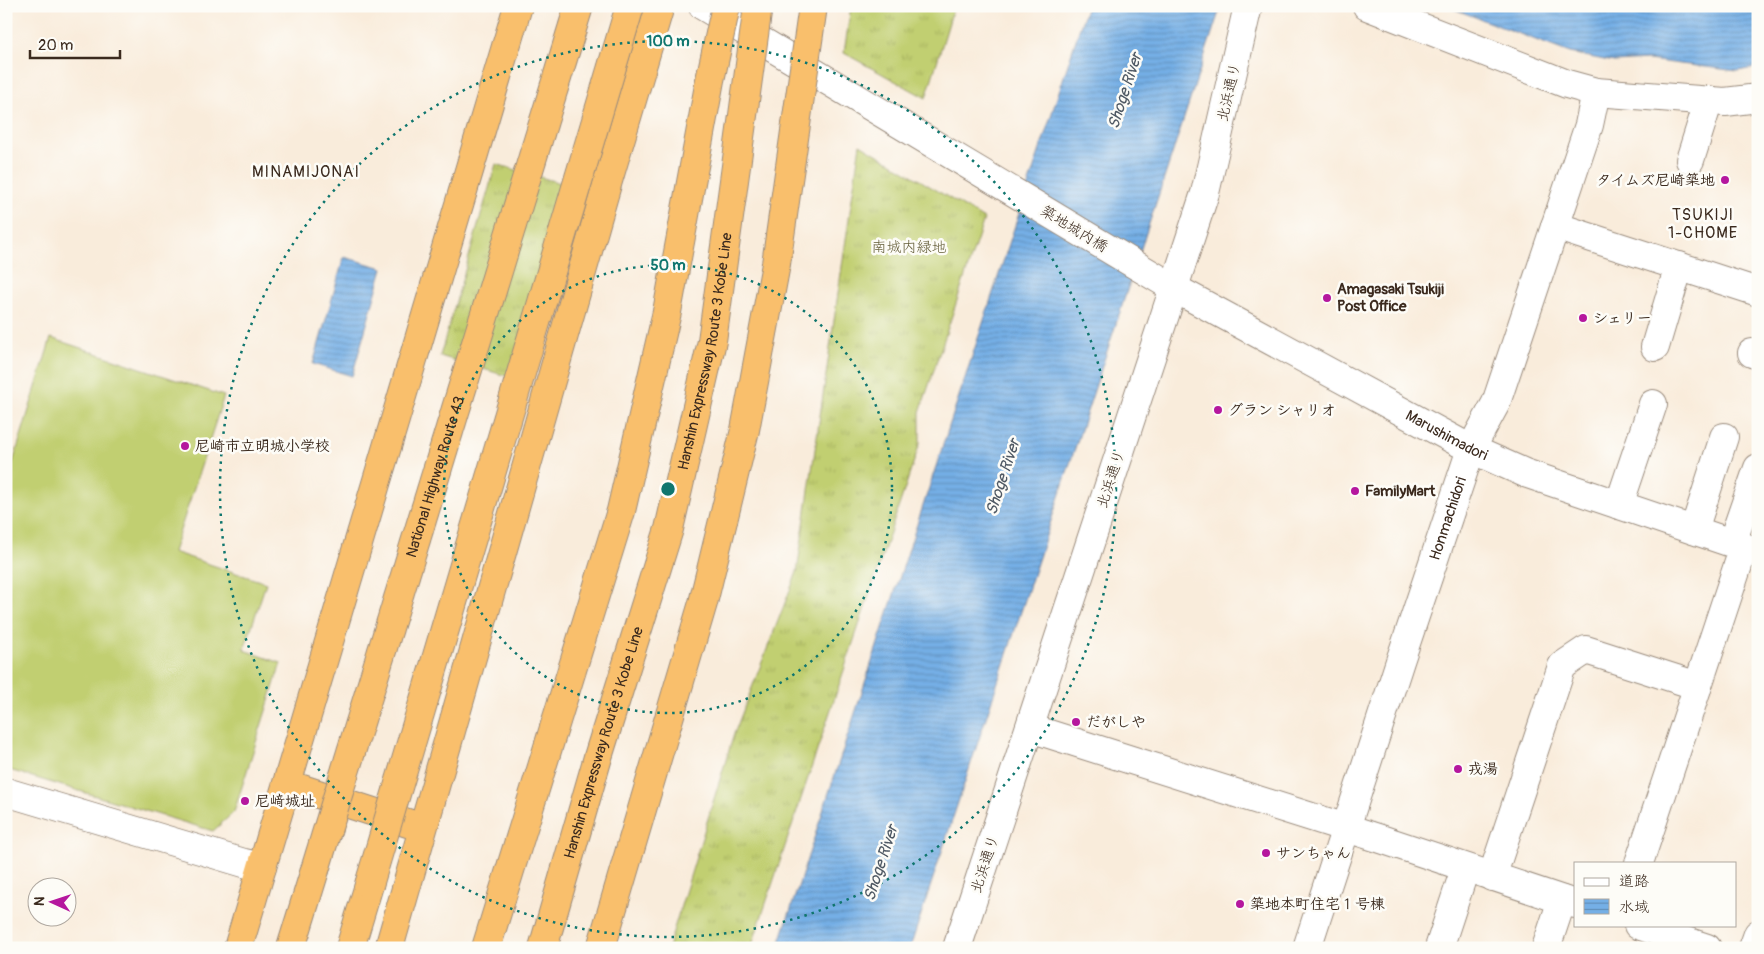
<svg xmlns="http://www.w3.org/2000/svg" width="1764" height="954" viewBox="0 0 1764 954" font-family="Pangolin,'Klee One',sans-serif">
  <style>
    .grass { fill: url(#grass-tufts); stroke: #7e7c48 }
    .pitch { fill: #c1cf71; stroke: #7e7c48 }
    .water { fill: url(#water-rules); stroke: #586c82 }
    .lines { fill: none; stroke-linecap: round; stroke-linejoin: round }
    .minor-casing { stroke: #9a8b7c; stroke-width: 30 }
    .highway-casing { stroke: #9a8b7c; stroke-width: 30 }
    .minor { stroke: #fff; stroke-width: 28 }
    .highway { stroke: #f9bf6c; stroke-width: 28 }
    .highway-bridge-casing { stroke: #9a8b7c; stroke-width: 30; stroke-linecap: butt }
    .highway-bridge { stroke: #f9bf6c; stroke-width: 28 }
    .ring { fill: none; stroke: #0f766e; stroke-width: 2.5; stroke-dasharray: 2.5 5 }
    .poi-dot { fill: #b5179e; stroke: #fdfcf7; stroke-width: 2 }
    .labels { text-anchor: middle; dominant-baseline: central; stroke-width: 5; stroke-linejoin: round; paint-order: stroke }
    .street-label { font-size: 15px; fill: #3b2a1e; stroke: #fdfcf7 }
    .poi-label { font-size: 15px; font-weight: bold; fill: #3b2a1e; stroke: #fdfcf7; text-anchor: start }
    .park-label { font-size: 15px; fill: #635c37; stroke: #fdfcf7 }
    .water-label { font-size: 16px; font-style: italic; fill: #4f5964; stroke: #fdfcf7 }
    .neighbourhood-label { font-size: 16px; letter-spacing: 1px; fill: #3b2a1e; stroke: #fdfcf7 }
    .centre { fill: #0f766e; stroke: #fdfcf7; stroke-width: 2.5 }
    .ring-label { font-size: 15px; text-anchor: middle; font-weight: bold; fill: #0f766e; stroke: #fdfcf7; stroke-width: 5; stroke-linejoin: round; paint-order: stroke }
  </style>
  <defs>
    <pattern id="grass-tufts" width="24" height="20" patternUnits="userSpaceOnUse" patternTransform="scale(1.25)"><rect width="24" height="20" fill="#c1cf71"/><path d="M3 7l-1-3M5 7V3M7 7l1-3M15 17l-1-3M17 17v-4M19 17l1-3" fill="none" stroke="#a7b261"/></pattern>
    <pattern id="water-rules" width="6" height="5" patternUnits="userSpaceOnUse" patternTransform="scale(1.25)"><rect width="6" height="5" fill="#75afe6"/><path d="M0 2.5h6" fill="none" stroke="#618fba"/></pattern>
  </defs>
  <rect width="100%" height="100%" fill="#fdfcf7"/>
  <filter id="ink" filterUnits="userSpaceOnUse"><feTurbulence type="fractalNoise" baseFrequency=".02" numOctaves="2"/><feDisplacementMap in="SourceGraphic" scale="10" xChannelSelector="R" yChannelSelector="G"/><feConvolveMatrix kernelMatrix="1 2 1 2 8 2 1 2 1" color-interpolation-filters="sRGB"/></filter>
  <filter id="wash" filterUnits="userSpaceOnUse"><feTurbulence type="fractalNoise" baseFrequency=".0096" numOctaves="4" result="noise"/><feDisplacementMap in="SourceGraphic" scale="20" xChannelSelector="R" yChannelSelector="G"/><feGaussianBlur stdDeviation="1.12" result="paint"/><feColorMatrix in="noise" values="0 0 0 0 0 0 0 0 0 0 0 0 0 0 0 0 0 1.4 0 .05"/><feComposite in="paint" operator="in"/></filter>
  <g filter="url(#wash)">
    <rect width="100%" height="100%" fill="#f9ecdb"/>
    <path class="grass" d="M851 6H954L926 98 844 53Z
      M860 144 984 219 920 412V443L751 948H668L734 734 797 572Z
      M496 164 567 185 510 377 440 356Z"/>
    <path class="pitch" d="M51 338 224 396 173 552 266 583 244 650 281 663 234 812 213 831 6 769V485Z"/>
    <path class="water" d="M1087 6H1221L910 948H778Z
      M1446 6H1758V67L1738 71 1648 60 1614 62 1570 53Z
      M344 257 383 268 352 376 313 364Z"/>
  </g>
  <g filter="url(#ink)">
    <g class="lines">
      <g class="minor-casing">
        <g id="minor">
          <path id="s1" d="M703 6 1174 288 1471 449 1525 473 1758 552"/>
          <path d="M1367 6 1567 84 1596 92 1725 102 1758 98"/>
          <path d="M1690 160 1709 100"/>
          <path d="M1555 226 1758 292"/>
          <path d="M1655 347 1679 266"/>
          <path d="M1752 353 1758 355"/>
          <path d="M1619 505 1653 404"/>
          <path d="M1694 530 1724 437"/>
          <path d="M1732 543 1758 468"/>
          <path d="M1030 728 1378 838 1575 904"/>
          <path d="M6 792 244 863 262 867"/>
          <path d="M1639 863 1744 547"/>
          <path d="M1492 877 1562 666 1586 650 1698 686"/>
          <path d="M1638 925 1707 948"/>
          <path d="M957 948 1205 193 1248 6"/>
          <path id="s2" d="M1307 948 1400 661 1471 449 1496 403 1589 125 1596 92"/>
          <path d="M1439 948 1465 869"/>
          <path d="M1546 948 1562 900"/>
          <path d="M1753 948 1758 934"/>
        </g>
      </g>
      <g class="highway-casing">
        <path id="highway" d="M287 784 423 828
          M238 948 518 6
          M291 948 315 870
          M350 948 369 885
          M389 948 608 181 660 6"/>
      </g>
      <use href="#minor" class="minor"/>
      <use href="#highway" class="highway"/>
      <g class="highway-bridge-casing">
        <g id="highway-bridge">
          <path id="s3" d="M315 870 579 6"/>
          <path d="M369 885 630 6"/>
          <path d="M486 948 621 511 667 312 710 80 726 6"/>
          <path id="s4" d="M543 948 598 757 669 529 712 341 758 6"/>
          <path d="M601 948 703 603 745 430 776 264 813 6"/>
        </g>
      </g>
      <use href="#highway-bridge" class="highway-bridge"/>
    </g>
  </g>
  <g class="ring">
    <circle cx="668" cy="489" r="224"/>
    <circle cx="668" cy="489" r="448"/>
  </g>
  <g class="poi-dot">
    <circle cx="1725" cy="180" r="5"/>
    <circle cx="1327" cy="298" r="5"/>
    <circle cx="1583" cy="318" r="5"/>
    <circle cx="1218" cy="410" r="5"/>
    <circle cx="185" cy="446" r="5"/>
    <circle cx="1355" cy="491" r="5"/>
    <circle cx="1076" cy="722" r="5"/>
    <circle cx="1458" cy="769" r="5"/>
    <circle cx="245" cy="801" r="5"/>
    <circle cx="1266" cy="853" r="5"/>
    <circle cx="1240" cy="904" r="5"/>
  </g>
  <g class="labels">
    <g class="street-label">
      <text transform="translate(1229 92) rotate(-77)">北浜通り</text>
      <text transform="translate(1074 229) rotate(31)">築地城内橋</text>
      <text stroke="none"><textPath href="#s4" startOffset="619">Hanshin Expressway Route 3 Kobe Line</textPath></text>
      <text stroke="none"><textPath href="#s1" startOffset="859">Marushimadori</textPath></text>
      <text stroke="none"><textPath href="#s3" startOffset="411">National Highway Route 43</textPath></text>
      <text transform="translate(1111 479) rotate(-72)">北浜通り</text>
      <text stroke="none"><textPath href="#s2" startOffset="452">Honmachidori</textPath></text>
      <text stroke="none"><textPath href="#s4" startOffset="214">Hanshin Expressway Route 3 Kobe Line</textPath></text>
      <text transform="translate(985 864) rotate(-72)">北浜通り</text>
    </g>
    <g class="poi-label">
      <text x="1715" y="180" text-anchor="end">タイムズ尼崎築地</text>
      <text x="1337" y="289">Amagasaki Tsukiji<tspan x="1337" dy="17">Post Office</tspan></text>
      <text x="1593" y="318">シェリー</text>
      <text x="1228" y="410">グラン シャリオ</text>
      <text x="195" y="446">尼崎市立明城小学校</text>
      <text x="1365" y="491">FamilyMart</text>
      <text x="1086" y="722">だがしや</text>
      <text x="1468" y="769">戎湯</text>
      <text x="255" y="801">尼﨑城址</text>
      <text x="1276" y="853">サンちゃん</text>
      <text x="1250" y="904">築地本町住宅１号棟</text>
    </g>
    <g class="park-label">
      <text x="909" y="247">南城内緑地</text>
    </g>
    <g class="water-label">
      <text transform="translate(1125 91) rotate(-72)">Shoge River</text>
      <text transform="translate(1003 477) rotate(-72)">Shoge River</text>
      <text transform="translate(881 863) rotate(-72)">Shoge River</text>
    </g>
    <g class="neighbourhood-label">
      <text x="306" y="172">MINAMIJONAI</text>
      <text x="1703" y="215">TSUKIJI<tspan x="1703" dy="18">1-CHOME</tspan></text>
    </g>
  </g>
  <circle cx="668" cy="489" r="8" class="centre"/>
  <g class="ring-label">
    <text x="668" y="46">100 m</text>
    <text x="668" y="270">50 m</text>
  </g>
  <rect width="1764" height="954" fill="none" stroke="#fdfcf7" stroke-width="25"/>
  <rect x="1574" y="862" width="162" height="65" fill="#fdfcf7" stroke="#afa8a0"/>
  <rect x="1584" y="878" width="25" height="8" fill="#ffffff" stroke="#afa8a0"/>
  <text x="1619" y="886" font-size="15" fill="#3b2a1e">道路</text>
  <rect x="1584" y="899" width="25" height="15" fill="url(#water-rules)" stroke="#afa8a0"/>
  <text x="1619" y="912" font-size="15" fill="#3b2a1e">水域</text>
  <g transform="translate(52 902) rotate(273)"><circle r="24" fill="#fdfcf7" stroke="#afa8a0"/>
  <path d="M0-4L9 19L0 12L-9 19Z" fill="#b5179e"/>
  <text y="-8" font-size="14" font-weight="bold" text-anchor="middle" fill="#3b2a1e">N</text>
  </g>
  <path d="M30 50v8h90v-8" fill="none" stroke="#3b2a1e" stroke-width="2.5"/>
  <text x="38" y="50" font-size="15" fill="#3b2a1e" stroke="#fdfcf7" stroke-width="4" paint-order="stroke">20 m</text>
</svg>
